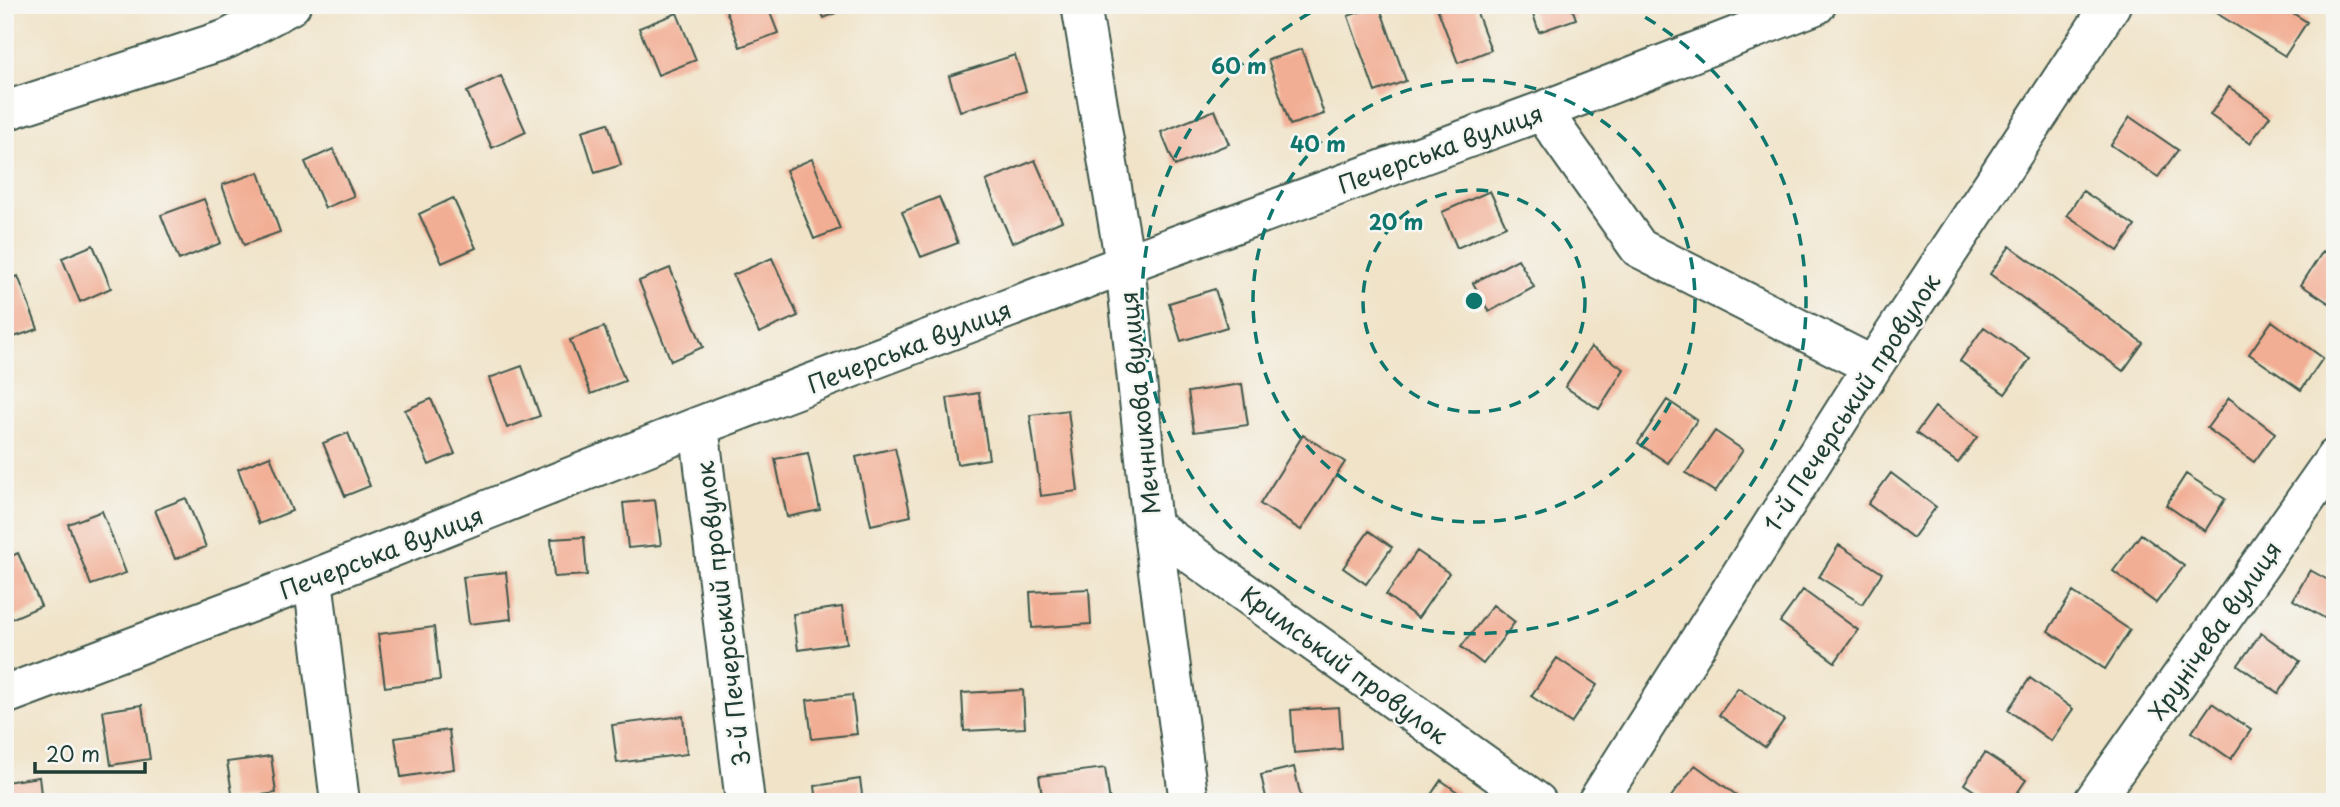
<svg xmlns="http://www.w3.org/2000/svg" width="2340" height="807" viewBox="0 0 2340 807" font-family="'Playpen Sans',sans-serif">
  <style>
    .building { fill: #f2ae94 }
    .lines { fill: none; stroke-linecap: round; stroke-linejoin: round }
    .street-casing { stroke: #3e564a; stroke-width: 42 }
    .street { stroke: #fff; stroke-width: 38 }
    .ring { fill: none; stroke: #0f766e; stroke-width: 3.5; stroke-dasharray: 12 9 }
    .labels { text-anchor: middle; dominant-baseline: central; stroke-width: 5; stroke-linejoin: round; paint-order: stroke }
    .street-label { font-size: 24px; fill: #1f3d34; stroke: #f6f6f2 }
    .centre { fill: #0f766e; stroke: #f6f6f2; stroke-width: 3.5 }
    .ring-label { font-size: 21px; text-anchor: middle; font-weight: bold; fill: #0f766e; stroke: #f6f6f2; stroke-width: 5; stroke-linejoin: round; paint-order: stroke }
  </style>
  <rect width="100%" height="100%" fill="#f6f6f2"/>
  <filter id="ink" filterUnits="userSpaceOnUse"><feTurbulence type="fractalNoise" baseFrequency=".0143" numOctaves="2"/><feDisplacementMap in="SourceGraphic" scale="14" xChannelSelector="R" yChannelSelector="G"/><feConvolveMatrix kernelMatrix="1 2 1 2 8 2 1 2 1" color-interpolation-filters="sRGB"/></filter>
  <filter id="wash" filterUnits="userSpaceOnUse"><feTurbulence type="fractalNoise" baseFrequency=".00686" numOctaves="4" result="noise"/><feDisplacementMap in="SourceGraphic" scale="28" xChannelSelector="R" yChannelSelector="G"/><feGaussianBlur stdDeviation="1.57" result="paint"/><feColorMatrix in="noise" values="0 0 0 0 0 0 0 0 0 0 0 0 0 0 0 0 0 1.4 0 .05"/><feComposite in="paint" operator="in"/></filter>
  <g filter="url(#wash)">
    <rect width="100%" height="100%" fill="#f0e3c8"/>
    <g id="blocks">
      <path class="building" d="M724 5H767L778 33 740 47Z
        M818 5H854L824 18Z
        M1379 5 1406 81 1375 92 1348 16Z
        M1436 5H1474L1491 50 1458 63Z
        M1530 5H1571L1576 19 1539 32Z
        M2217 5H2280L2307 22 2285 56 2213 11Z
        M677 13 696 60 658 75 639 28Z
        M1302 49 1324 114 1290 125 1268 60Z
        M1015 55 1026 91 960 111 949 76Z
        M501 76 526 132 492 148 467 92Z
        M2229 87 2270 116 2250 143 2210 115Z
        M1215 110 1229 144 1175 166 1161 132Z
        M2130 117 2178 150 2158 177 2111 145Z
        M608 123 621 165 595 173 582 131Z
        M333 149 354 196 325 208 305 162Z
        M812 159 840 229 814 239 786 170Z
        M1035 160 1062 221 1012 243 986 181Z
        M259 172 280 232 244 245 222 185Z
        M1490 191 1506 226 1457 248 1442 212Z
        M2083 191 2135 226 2118 251 2067 215Z
        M939 197 958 243 921 257 902 212Z
        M453 198 476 248 442 263 419 214Z
        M204 199 221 243 179 260 161 215Z
        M93 245 111 288 80 302 62 258Z
        M2010 246 2143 343 2123 371 1990 274Z
        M2323 251 2335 258V307L2301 285Z
        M772 258 798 316 759 333 733 275Z
        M1518 259 1534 287 1489 312 1473 283Z
        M670 268 703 347 671 361 639 281Z
        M18 276 38 329 5 340V281Z
        M1215 289 1227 327 1181 341 1169 303Z
        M2272 321 2323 358 2301 390 2249 354Z
        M604 327 625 381 591 394 570 340Z
        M1984 327 2030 359 2005 394 1960 361Z
        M1591 347 1624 369 1599 409 1565 387Z
        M522 366 540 416 507 428 489 378Z
        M1242 384 1248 425 1194 432 1188 392Z
        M979 393 989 459 957 464 947 398Z
        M2229 398 2275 433 2254 462 2207 428Z
        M431 399 455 454 429 465 405 410Z
        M1667 400 1697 420 1668 463 1638 443Z
        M1935 407 1977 437 1958 463 1916 433Z
        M1068 410 1078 491 1041 496 1030 415Z
        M1715 431 1743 450 1715 492 1686 473Z
        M348 433 370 486 345 496 323 443Z
        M1303 435 1345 462 1301 530 1260 504Z
        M895 448 911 516 871 525 856 457Z
        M808 453 820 510 787 517 775 459Z
        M270 456 292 511 259 524 238 469Z
        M1891 473 1936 507 1913 538 1868 504Z
        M2186 474 2225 499 2205 531 2166 505Z
        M186 498 206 547 175 559 155 510Z
        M655 500 661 545 628 548 623 503Z
        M102 511 126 573 91 585 68 524Z
        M1369 531 1392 547 1366 584 1343 568Z
        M2141 534 2184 566 2156 603 2113 571Z
        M584 537 587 575 554 577 551 539Z
        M1839 545 1882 573 1862 604 1819 577Z
        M1417 551 1449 573 1418 618 1386 595Z
        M18 553 41 606 11 619 5 606V559Z
        M2310 570 2335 584V624L2293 600Z
        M506 572 511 619 469 624 463 577Z
        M1089 589 1091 624 1032 628 1030 592Z
        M1803 590 1858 630 1835 662 1780 622Z
        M2073 592 2130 630 2105 669 2048 631Z
        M1493 605 1515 622 1483 664 1461 647Z
        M842 607 847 643 798 650 793 614Z
        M434 627 440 680 385 687 378 634Z
        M2261 633 2300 661 2278 693 2238 665Z
        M1557 658 1597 685 1571 723 1531 696Z
        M2030 678 2073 709 2051 741 2008 710Z
        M1738 688 1784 720 1765 747 1719 715Z
        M1023 690 1025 728 964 731 962 693Z
        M852 695 857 734 812 739 807 700Z
        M2212 703 2251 730 2231 759 2192 732Z
        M142 705 150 759 111 765 103 711Z
        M1339 707 1342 749 1294 753 1291 710Z
        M683 716 687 754 617 763 612 725Z
        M449 730 454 769 401 777 395 738Z
        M1985 753 2026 780 2011 802H1991L1964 784Z
        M271 756 276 793 233 799 227 762Z
        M1695 765 1746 802H1675L1670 798Z
        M1294 767 1302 802H1267L1261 775Z
        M1105 768 1110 802H1043L1039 776Z
        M39 777 42 802H5V782Z
        M860 779 863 802H817L815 786Z
        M1441 780 1471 802H1426Z"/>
    </g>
  </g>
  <g filter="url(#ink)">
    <use href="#blocks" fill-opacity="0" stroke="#3e564a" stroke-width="2"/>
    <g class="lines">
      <g class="street-casing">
        <path id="street" d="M1081 5 1125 264 1152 526 1189 802
          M5 111 227 39 291 5
          M1542 111 1639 248 1873 366
          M699 426 745 802
          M1152 526 1537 802
          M313 579 340 802
          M5 695 313 579 699 426 1125 264 1542 111 1816 5
          M1597 802 1873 366 2111 5
          M2093 802 2335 458"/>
      </g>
      <use href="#street" class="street"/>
    </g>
  </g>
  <g class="ring">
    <circle cx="1474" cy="301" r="111"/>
    <circle cx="1474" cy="301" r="221"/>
    <path d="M1627 7A332 332 0 1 1 1321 7"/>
  </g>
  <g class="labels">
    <g class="street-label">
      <text transform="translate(1440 148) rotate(-20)">Печерська вулиця</text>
      <text transform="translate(909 346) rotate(-21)">Печерська вулиця</text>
      <text transform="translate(1851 402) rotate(-57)">1-й Печерський провулок</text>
      <text transform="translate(1139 403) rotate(-96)">Мечникова вулиця</text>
      <text transform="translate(381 552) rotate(-21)">Печерська вулиця</text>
      <text transform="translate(722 614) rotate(-97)">3-й Печерський провулок</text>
      <text transform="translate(2214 630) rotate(-55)">Хрунічева вулиця</text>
      <text transform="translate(1345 664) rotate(36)">Кримський провулок</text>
    </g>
  </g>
  <circle cx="1474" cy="301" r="10" class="centre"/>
  <g class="ring-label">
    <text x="1239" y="74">60 m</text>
    <text x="1318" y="152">40 m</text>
    <text x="1396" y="230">20 m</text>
  </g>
  <rect width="2340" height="807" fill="none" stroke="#f6f6f2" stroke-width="28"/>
  <path d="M35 762v10h110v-10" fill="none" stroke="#1f3d34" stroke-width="3.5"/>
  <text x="46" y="762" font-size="21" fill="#1f3d34" stroke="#f6f6f2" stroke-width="5" paint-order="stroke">20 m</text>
</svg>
